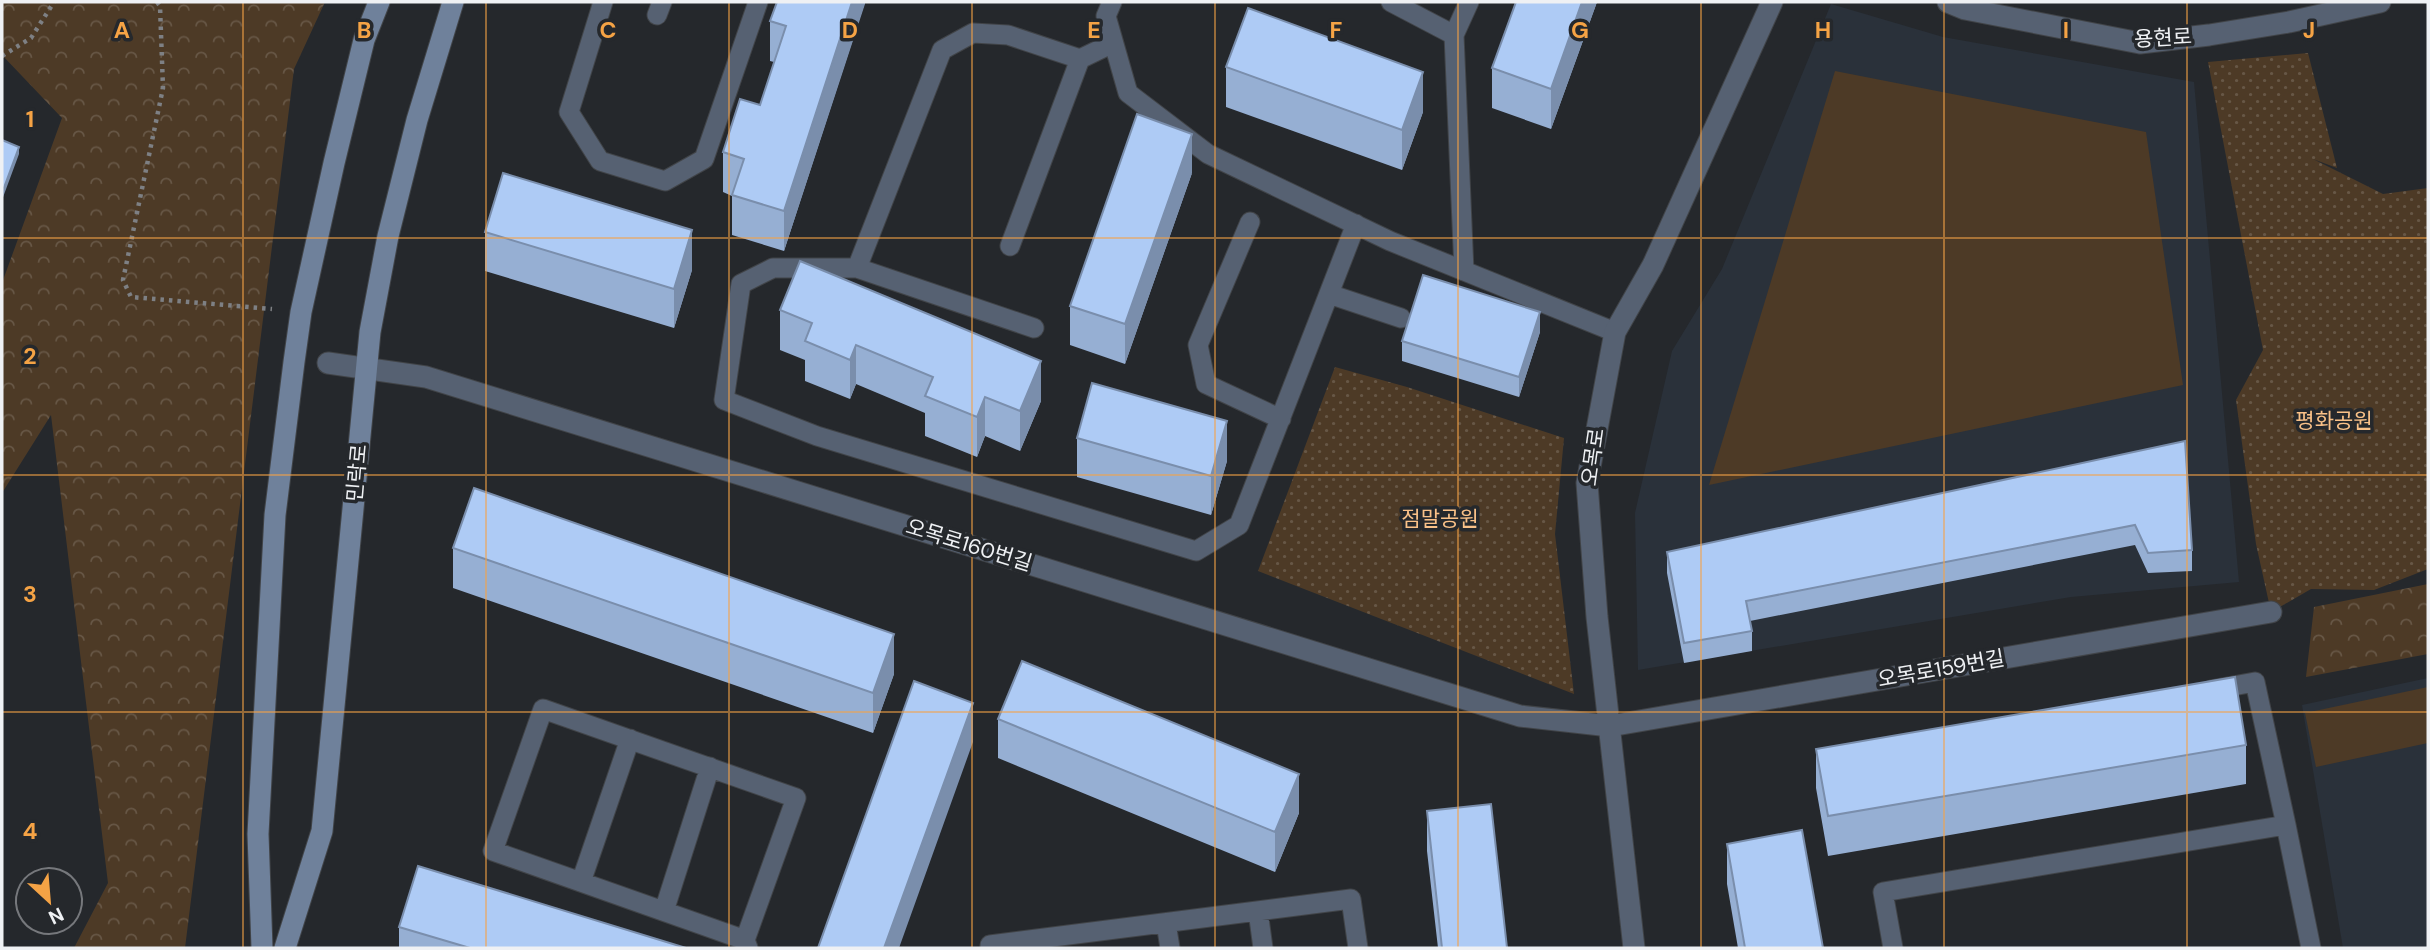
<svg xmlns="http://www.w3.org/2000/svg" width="2430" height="950" viewBox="0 0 2430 950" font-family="'DM Sans','Noto Sans KR',sans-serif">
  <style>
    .built { fill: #2a313a }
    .green { fill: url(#green-dots) }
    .forest { fill: url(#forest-crowns) }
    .pitch { fill: #4d3a26 }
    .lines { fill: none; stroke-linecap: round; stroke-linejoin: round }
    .lane-casing { stroke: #414448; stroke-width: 21 }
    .street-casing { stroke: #414448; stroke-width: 23 }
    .secondary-casing { stroke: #414448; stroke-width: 23 }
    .path { stroke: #7e8084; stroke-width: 4.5; stroke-dasharray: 3.5 5; stroke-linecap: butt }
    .lane { stroke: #566172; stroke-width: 19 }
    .street { stroke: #566172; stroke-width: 21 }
    .secondary { stroke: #6f819b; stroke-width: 21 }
    .wall { fill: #96afd3 }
    .shaded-wall { fill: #7a8eac }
    .building { fill: #aecbf5; stroke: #7a8eac; stroke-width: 2 }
    .grid { fill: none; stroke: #f5a345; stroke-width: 2; stroke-opacity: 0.55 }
    .labels { text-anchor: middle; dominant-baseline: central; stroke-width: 7; stroke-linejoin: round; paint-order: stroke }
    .street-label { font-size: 21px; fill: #eff1f4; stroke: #25282c }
    .park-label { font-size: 21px; fill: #f9c188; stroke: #25282c }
    .grid-label { font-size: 23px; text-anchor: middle; font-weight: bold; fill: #f5a345; stroke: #25282c; stroke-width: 7; stroke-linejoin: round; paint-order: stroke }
  </style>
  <defs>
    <pattern id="green-dots" width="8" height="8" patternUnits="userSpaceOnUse" patternTransform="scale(1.75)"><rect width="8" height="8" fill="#4d3a26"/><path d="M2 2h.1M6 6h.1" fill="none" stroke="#675746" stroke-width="1.8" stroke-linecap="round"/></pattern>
    <pattern id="forest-crowns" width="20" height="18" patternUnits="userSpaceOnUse" patternTransform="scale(1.75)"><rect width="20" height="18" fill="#4d3a26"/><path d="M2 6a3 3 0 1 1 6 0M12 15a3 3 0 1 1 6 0" fill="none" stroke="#675746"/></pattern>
  </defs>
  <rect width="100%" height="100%" fill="#25282c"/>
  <path class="built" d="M1831 4 1943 37 2194 82 2239 582 2071 597 1638 670 1635 513 1672 351 1722 269Z
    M2428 678V948H2343L2302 705Z"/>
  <path class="green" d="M2308 53 2337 168 2313 159 2383 194 2428 188V569L2374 590 2311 589 2271 612 2256 544 2236 400 2263 350 2208 62Z
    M1335 367 1407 387 1564 438 1555 534 1574 694 1258 571Z"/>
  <path class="forest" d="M2 2H325L294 69 185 948H74L108 883 51 415 2 493V283L62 118 2 55Z
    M2428 584V654L2306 677 2314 607Z"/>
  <path class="pitch" d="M1835 71 2146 132 2183 385 1709 485Z
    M2428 687V743L2316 767 2305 713Z"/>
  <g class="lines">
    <g class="lane-casing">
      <path id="lane" d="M603 2 569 112 600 161 665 181 704 159 758 2
        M1112 2 1106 16 1128 93 1208 154 1390 241 1615 332
        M1391 2 1454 35
        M657 15 662 2
        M1250 222 1198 345 1206 384 1281 419
        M1010 246 1080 59
        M857 268 942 50 973 33 1008 35 1080 59 1113 43
        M1464 271 1454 35 1469 2
        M1329 294 1401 318
        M1034 328 857 268H773L741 284 724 400 817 436 1196 551 1239 525 1356 224
        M2211 690 2255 682 2286 825
        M581 882 630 739
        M664 911 710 767
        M1258 911 1263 948
        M1166 923 1170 948
        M745 940 493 851 543 709 796 798 745 940 748 948
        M990 948V945L1351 899 1358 948
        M1893 948 1883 892 2286 825 2311 948"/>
    </g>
    <g class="street-casing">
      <path id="street" d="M1948 2 1965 9 2140 43 2209 35 2289 22 2380 2
        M328 363 426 377 1520 716 1610 726 2271 612
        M1634 948 1597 617 1587 483 1615 332 1653 265 1772 2"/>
    </g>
    <g class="secondary-casing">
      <path id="secondary" d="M262 948 258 834 275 515 294 362 301 312 334 163 364 40 379 2
        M285 948 322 831 370 332 388 236 417 120 453 2"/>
    </g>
    <path class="path" d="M157 2 160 6 163 88 123 280 131 297 272 309
      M2 56 31 38 54 2"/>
    <use href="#lane" class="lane"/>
    <use href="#street" class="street"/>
    <use href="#secondary" class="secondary"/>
  </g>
  <path class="wall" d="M865 2 784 251 732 235V196L723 192V152L760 105 774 62 770 61V21Z
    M1597 2 1551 129 1492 108V68Z
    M1226 67 1423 112 1402 170 1226 107Z
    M1192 173 1125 364 1070 345V306Z
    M485 232 692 270 674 328 485 271Z
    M780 310 1041 401 1020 451 985 436 977 457 925 436V413L856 384 850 399 805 381V360L780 350Z
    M1540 332 1519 397 1402 361V341Z
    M1077 438 1227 461 1211 515 1077 477Z
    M2185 441 2192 550V571L2148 573 2135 545 1750 621 1752 631V651L1684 663 1667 573V552Z
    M453 548 894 674 873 733 453 588Z
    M998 719 1299 813 1275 872 998 758Z
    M2246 745V784L1828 856 1816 788V749Z
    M1427 811 1507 948H1438L1427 851Z
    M1727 844 1823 948H1738L1727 884Z
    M399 927 686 948H399Z"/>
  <path class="shaded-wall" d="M852 2H865V4L784 251V211Z
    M1582 2H1597L1551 129V89Z
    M1423 72V112L1402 170V130Z
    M1192 134V173L1125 364V324Z
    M19 147V154L2 200V193Z
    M692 230V270L674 328V289Z
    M1540 312V332L1519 397V377Z
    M856 345V384L850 399V360Z
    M1041 361V401L1020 451V411Z
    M985 397V436L977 457V417Z
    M1227 421V461L1211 515V476Z
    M894 634V674L873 733V693Z
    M973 703V742L899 948H884Z
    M1299 774V813L1275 872V832Z"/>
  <path class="building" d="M777 2H852L784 211 732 195 744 159 723 152 740 99 760 105 786 26 770 21Z
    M1516 2H1582L1551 89 1492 68Z
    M1248 8 1423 72 1402 130 1226 67Z
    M1137 114 1192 134 1125 324 1070 306Z
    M2 140 19 147 2 193Z
    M503 173 692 230 674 289 485 232Z
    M800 261 1041 361 1020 411 985 397 977 417 925 396 933 377 856 345 850 360 805 341 812 323 780 310Z
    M1423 275 1540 312 1519 377 1402 341Z
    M1092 383 1227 421 1211 476 1077 438Z
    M2185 441 2192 550 2148 553 2135 525 1746 601 1752 631 1684 643 1667 552Z
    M474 488 894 634 873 693 453 548Z
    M1022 661 1299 774 1275 832 998 719Z
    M2235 677 2246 745 1828 816 1816 749Z
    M914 681 973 703 884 948H818Z
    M1491 804 1507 948H1442L1427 811Z
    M1802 830 1823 948H1745L1727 844Z
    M418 866 686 948H470L399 927Z"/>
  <path class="grid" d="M243 2V948M486 2V948M729 2V948M972 2V948M1215 2V948M1458 2V948M1701 2V948M1944 2V948M2187 2V948M2 238H2428M2 475H2428M2 712H2428"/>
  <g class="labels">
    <g class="street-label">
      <text transform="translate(2163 38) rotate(-3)">용현로</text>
      <text transform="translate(1593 457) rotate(-82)">오목로</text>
      <text transform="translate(357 473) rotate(-85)">민락로</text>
      <text transform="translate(969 545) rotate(17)">오목로160번길</text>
      <text transform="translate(1941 669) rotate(-10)">오목로159번길</text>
    </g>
    <g class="park-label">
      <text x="2334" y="421">평화공원</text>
      <text x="1440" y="519">점말공원</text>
    </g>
  </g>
  <g class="grid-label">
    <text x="122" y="38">A</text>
    <text x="364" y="38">B</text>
    <text x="608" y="38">C</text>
    <text x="850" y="38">D</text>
    <text x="1094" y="38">E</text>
    <text x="1336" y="38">F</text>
    <text x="1580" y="38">G</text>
    <text x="1823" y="38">H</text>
    <text x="2066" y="38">I</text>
    <text x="2309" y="38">J</text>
    <text x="30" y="127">1</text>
    <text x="30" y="364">2</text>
    <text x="30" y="602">3</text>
    <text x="30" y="839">4</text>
  </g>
  <rect width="2430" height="950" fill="none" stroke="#eff1f4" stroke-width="7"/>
  <g transform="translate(49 901) rotate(154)"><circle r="33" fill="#25282c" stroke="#76787c" stroke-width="2"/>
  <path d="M0-5L12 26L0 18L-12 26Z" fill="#f5a345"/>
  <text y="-10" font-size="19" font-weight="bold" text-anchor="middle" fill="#eff1f4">N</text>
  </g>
</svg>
